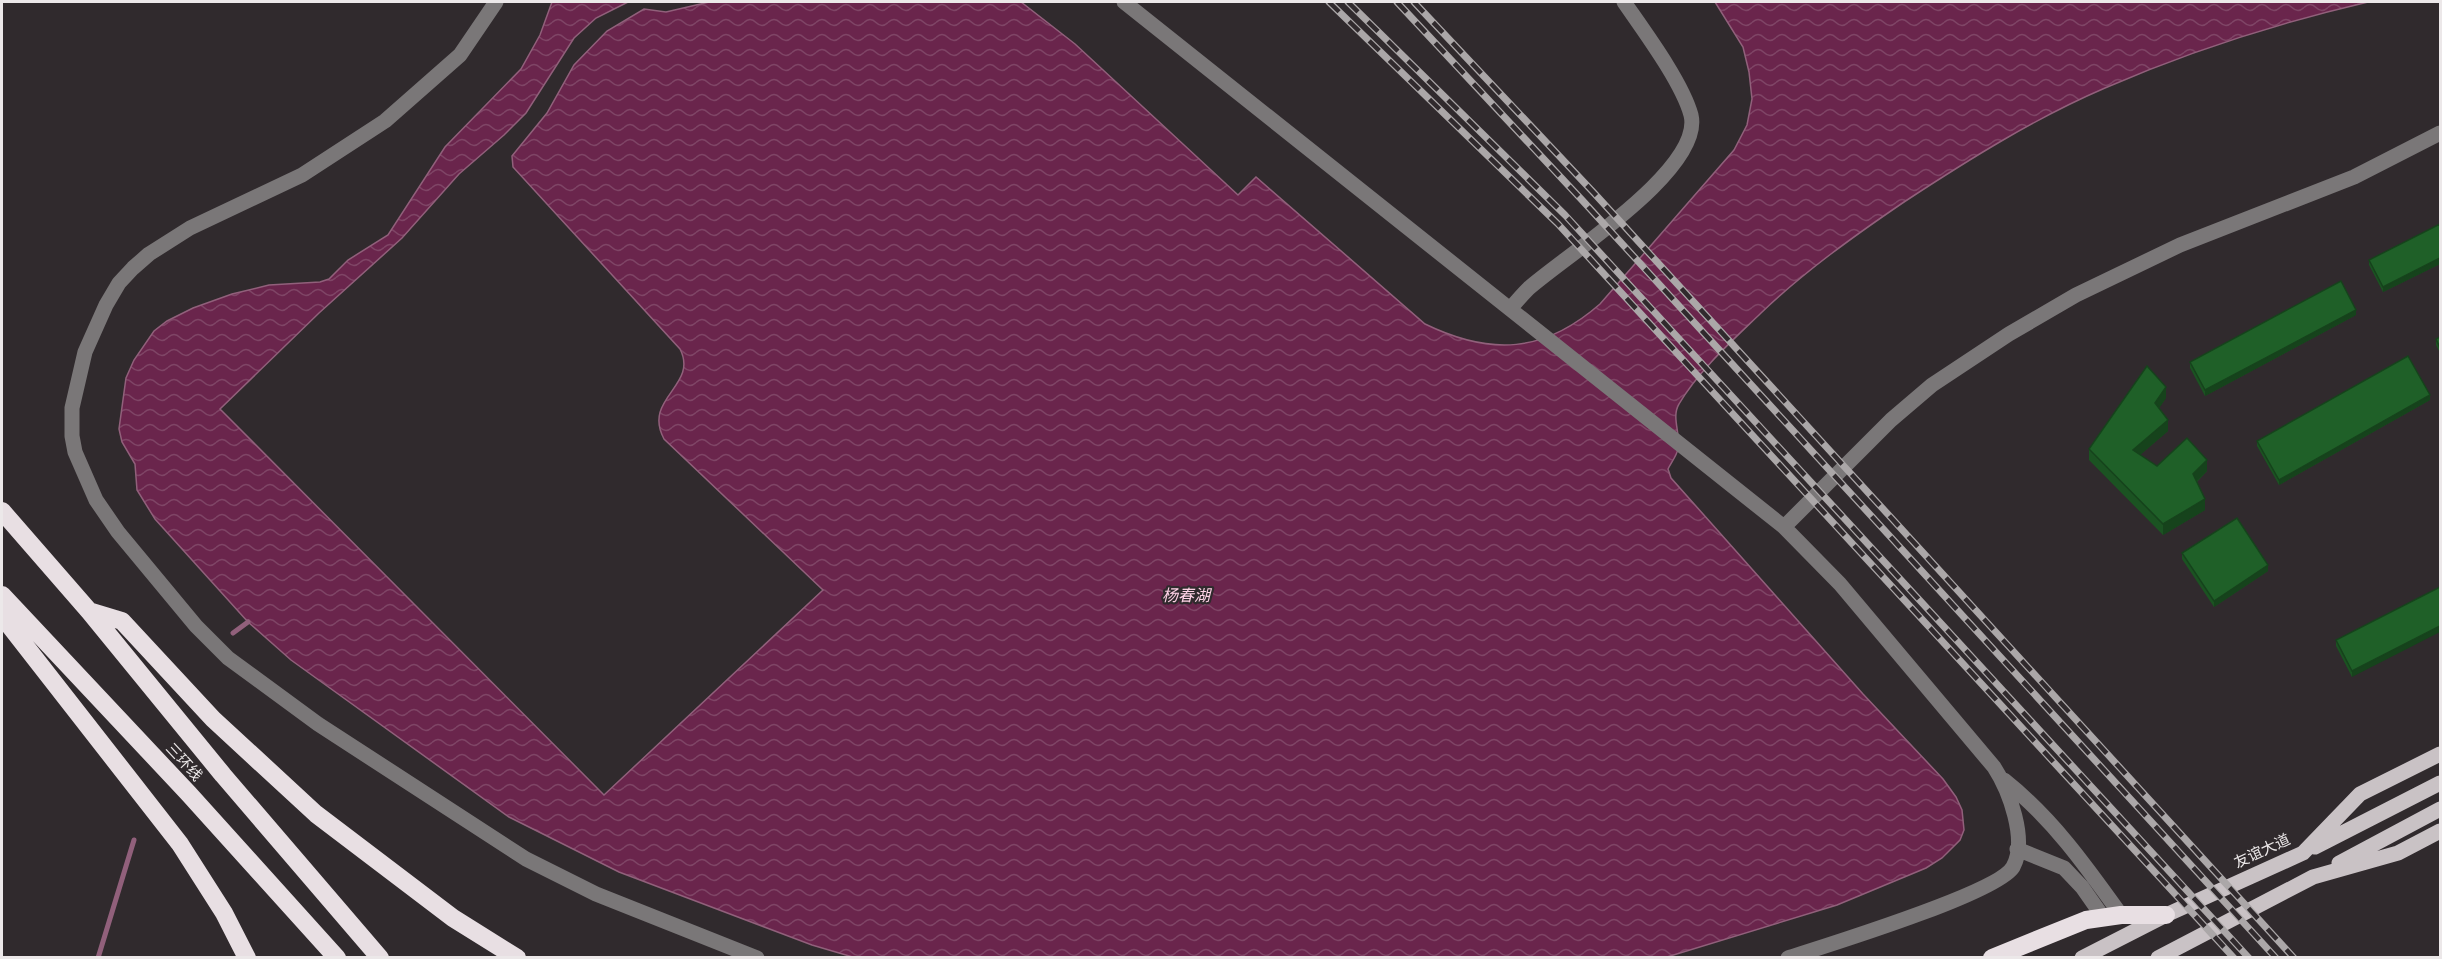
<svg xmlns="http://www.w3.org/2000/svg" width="2442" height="959" viewBox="0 0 2442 959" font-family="'DejaVu Sans','Noto Sans SC',sans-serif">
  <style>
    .water { fill: url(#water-waves); stroke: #91607b; stroke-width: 1.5 }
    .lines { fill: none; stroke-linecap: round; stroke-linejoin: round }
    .stream { stroke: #91607b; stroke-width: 5 }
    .minor { stroke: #7a7778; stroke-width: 15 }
    .major { stroke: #c9c2c5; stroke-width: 15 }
    .highway { stroke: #e8dfe3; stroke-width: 18 }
    .rail-casing { stroke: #aba7a8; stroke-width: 7 }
    .rail { stroke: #302a2d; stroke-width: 4.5; stroke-dasharray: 14; stroke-linecap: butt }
    .wall { fill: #1b5322 }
    .shaded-wall { fill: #16431c }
    .building { fill: #1f6028; stroke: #16431c; stroke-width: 1.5 }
    .labels { text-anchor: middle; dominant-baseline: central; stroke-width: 4.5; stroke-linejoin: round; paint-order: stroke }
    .street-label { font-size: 15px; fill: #ece8e9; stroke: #302a2d }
    .water-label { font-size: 16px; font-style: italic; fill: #fdd1e5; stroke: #302a2d }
  </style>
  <defs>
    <pattern id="water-waves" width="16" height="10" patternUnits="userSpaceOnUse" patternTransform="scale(1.5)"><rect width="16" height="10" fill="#6a254c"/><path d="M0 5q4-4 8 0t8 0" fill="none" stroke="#7f4566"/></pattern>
  </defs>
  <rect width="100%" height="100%" fill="#302a2d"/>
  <path class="water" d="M552 2H628L596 18 574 38 526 113 504 135 459 174 402 238 319 313 220 409 604 795 823 590 664 439C642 398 699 386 680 349L513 167 512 156 547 113 574 65 607 31 644 9 666 12 709 2H1021L1075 44 1238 195 1256 177 1425 324C1491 356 1544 353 1600 304L1734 150 1747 125 1752 99 1749 72 1743 47 1715 2H2368C2278 23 2190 51 2105 88 2035 118 1968 160 1904 202 1854 236 1805 271 1761 313 1734 339 1698 371 1679 404 1671 417 1681 434 1678 449 1677 455 1671 463 1668 469L1671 478 1863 694 1943 779 1956 797 1962 810 1964 830 1960 840 1942 858 1926 868 1837 905 1667 957 856 958 812 945 619 872 509 817 291 660 248 622 155 519 137 490 135 464 122 442 119 429 126 378 134 360 154 331 167 321 193 308 232 294 269 285 320 282 329 279 348 260 388 235 445 147 521 69 540 35Z"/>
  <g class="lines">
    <path class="stream" d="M233 633 248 622
      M98 958 134 840"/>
    <path class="minor" d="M496 2 460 55 385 121 302 175 190 228 149 254 133 268 119 283 106 305 85 352 72 408V436L75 452 96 500 118 532 196 626 228 658 318 724 526 859 596 894 757 958
      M1124 2 1784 527 1840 584 1994 767C2009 790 2028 840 2013 867 1998 893 1825 946 1788 958
      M1510 309C1516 302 1522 295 1528 289 1565 256 1704 169 1691 115 1682 82 1644 31 1624 2
      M1784 527 1891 420 1932 385 2009 334 2076 295 2180 245 2354 177 2440 133
      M2004 780C2052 818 2086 866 2121 915
      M2017 849 2064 868 2082 887 2103 917"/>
    <path class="major" d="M2315 847 2440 783
      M2339 863 2440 809
      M2082 958 2166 915 2303 853 2360 794 2440 754
      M2158 958 2313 877 2398 853 2440 831"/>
    <path class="highway" d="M2 511 89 611 223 775 380 958
      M2 595 189 794 337 958
      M89 611 122 621 213 719 316 814 453 918 517 958
      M2 616 180 844 224 913 247 958
      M1992 958 2086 920 2121 915H2166"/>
    <g class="rail-casing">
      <path id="rail" d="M1329 2 1558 224 2234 958
        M1348 2 1565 215 2249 958
        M1397 2 1582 200 2276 958
        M1414 2 1594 193 2294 958"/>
    </g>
    <use href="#rail" class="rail"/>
  </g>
  <path class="wall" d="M2440 224V264L2383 292 2369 265V260Z
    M2356 315 2205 396 2190 368V362Z
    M2440 337V353L2436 345V339Z
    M2166 398 2159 408 2168 431 2140 455 2157 466 2207 471 2197 482 2205 510 2163 535 2089 460V449Z
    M2430 400 2279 485 2257 446V441Z
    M2182 553 2268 571 2214 607 2182 559Z
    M2440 587 2352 677 2336 646V640Z"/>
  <path class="shaded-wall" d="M2440 258V264L2383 292V287Z
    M2356 310V315L2205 396V390Z
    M2166 387V398L2155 414V403Z
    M2430 395V400L2279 485V480Z
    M2168 420V431L2133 461V450Z
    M2207 460V471L2193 485V474Z
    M2205 499V510L2163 535V524Z
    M2268 565V571L2214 607V601Z
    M2440 626V632L2352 677V671Z"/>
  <path class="building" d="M2440 224V258L2383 287 2369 260Z
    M2341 281 2356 310 2205 390 2190 362Z
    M2440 337V348L2436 339Z
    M2408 356 2430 395 2279 480 2257 441Z
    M2147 366 2166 387 2155 403 2168 420 2133 450 2157 466 2187 438 2207 460 2193 474 2205 499 2163 524 2089 449Z
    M2237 518 2268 565 2214 601 2182 553Z
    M2440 587V626L2352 671 2336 640Z"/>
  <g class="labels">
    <g class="street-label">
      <text transform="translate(184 762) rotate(47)">三环线</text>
      <text transform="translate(2262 851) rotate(-25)">友谊大道</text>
    </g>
    <g class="water-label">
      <text x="1186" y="595">杨春湖</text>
    </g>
  </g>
  <rect width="2442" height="959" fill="none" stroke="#ece8e9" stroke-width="6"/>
</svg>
